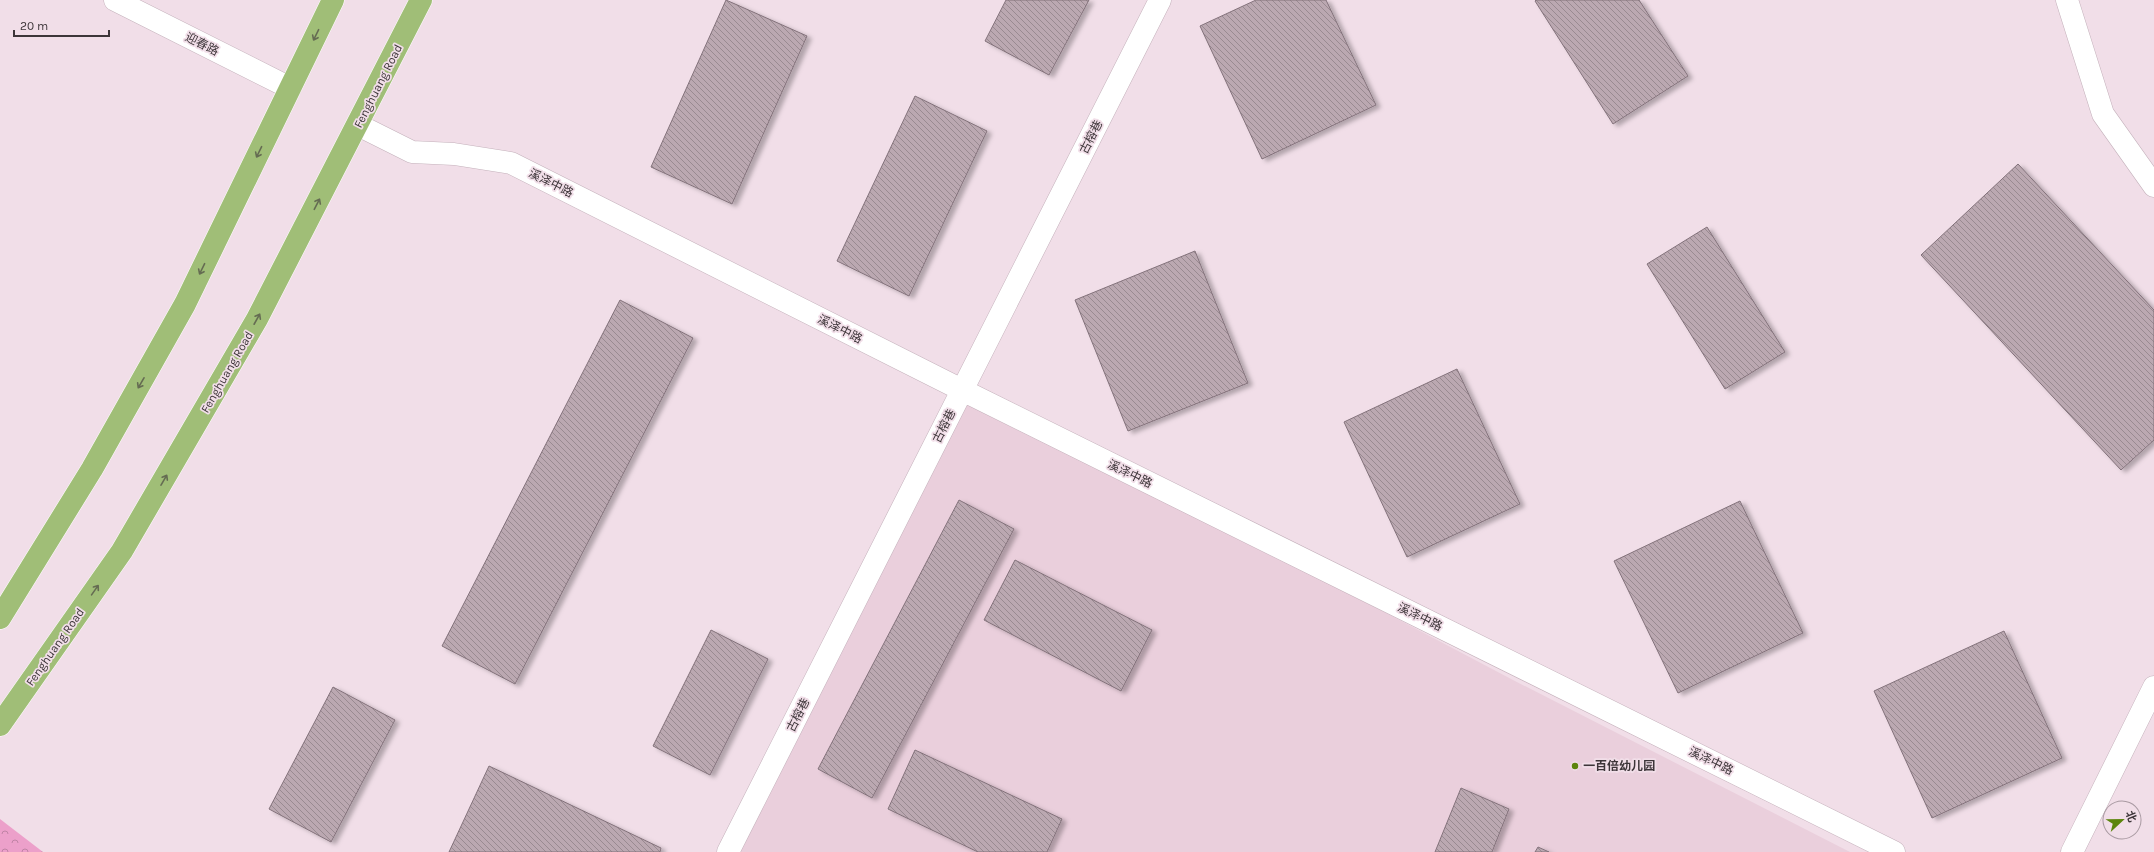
<svg xmlns="http://www.w3.org/2000/svg" width="2154" height="852" viewBox="0 0 2154 852" font-family="Karla,'Noto Sans SC',sans-serif">
  <style>
    .built { fill: #eacfdc }
    .forest { fill: url(#forest-crowns) }
    .building { fill: url(#building-back-hatch); stroke: #83727b; filter: url(#shadow) }
    .lines { fill: none; stroke-linecap: round; stroke-linejoin: round }
    .minor-casing { stroke: #c4b1bb; stroke-width: 23 }
    .tertiary-casing { stroke: #c4b1bb; stroke-width: 23 }
    .trunk-casing { stroke: #fff; stroke-width: 23 }
    .minor { stroke: #fff; stroke-width: 22 }
    .tertiary { stroke: #fff; stroke-width: 22 }
    .trunk { stroke: #a0be77; stroke-width: 22 }
    .oneway { stroke: #656c52 }
    .poi-dot { fill: #5c850c; stroke: #f1dee8; stroke-width: 1.5 }
    .labels { text-anchor: middle; dominant-baseline: central; stroke-width: 3.5; stroke-linejoin: round; paint-order: stroke }
    .street-label { font-size: 12px; fill: #3d3539; stroke: #f1dee8 }
    .poi-label { font-size: 12px; font-weight: bold; fill: #3d3539; stroke: #f1dee8; text-anchor: start }
  </style>
  <defs>
    <pattern id="forest-crowns" width="20" height="18" patternUnits="userSpaceOnUse"><rect width="20" height="18" fill="#eca0ca"/><path d="M2 6a3 3 0 1 1 6 0M12 15a3 3 0 1 1 6 0" fill="none" stroke="#c083a5"/></pattern>
    <pattern id="building-back-hatch" width="6" height="6" patternUnits="userSpaceOnUse"><rect width="6" height="6" fill="#bba8b1"/><path d="M-1 5l2 2M0 0l6 6M5-1l2 2" fill="none" stroke="#998a91"/></pattern>
    <filter id="shadow"><feDropShadow dx="4.5" dy="2.5" stdDeviation="2" flood-color="#0004"/></filter>
  </defs>
  <rect width="100%" height="100%" fill="#f1dee8"/>
  <path class="built" d="M967 392 1513 680 1850 852H731Z"/>
  <path class="forest" d="M0 819 43 852H0Z"/>
  <path class="building" d="M726 0 807 36 732 204 651 167Z
    M1006 0H1089L1049 75 985 41Z
    M1256 0H1326L1376 105 1262 159 1200 26Z
    M1536 0H1639L1688 76 1613 124 1535 1Z
    M915 96 987 131 909 296 837 261Z
    M2018 164 2154 310V440L2121 470 1921 255Z
    M1707 227 1785 352 1725 389 1647 264Z
    M1195 251 1248 383 1128 431 1075 300Z
    M620 300 693 338 515 684 442 646Z
    M1457 369 1520 504 1407 557 1344 422Z
    M959 500 1014 529 872 798 818 769Z
    M1740 501 1803 633 1678 693 1614 561Z
    M1015 560 1152 630 1121 691 984 620Z
    M711 630 768 659 710 775 653 746Z
    M2004 631 2062 758 1932 818 1874 691Z
    M333 687 395 720 331 842 269 809Z
    M915 750 1062 819 1047 852H978L888 809Z
    M489 766 661 848 660 852H449Z
    M1461 788 1509 809 1492 852H1435Z
    M1538 847 1549 852H1535Z"/>
  <g class="lines">
    <g class="minor-casing">
      <path id="minor" d="M2067 0 2103 114 2154 186
        M2072 852 2154 687"/>
    </g>
    <g class="tertiary-casing">
      <path id="tertiary" d="M115 0 290 88
        M358 125 412 152 454 154 511 163 962 390 1894 852
        M728 852 1160 0"/>
    </g>
    <g class="trunk-casing">
      <path id="trunk" d="M0 618 92 469 185 304 333 0
        M0 725 122 551 257 319 421 0"/>
    </g>
    <use href="#minor" class="minor"/>
    <use href="#tertiary" class="tertiary"/>
    <use href="#trunk" class="trunk"/>
  </g>
  <defs><path id="oneway-shaft" d="M-6 0H5M1.5-3L5.5 0L1.5 3" fill="none" stroke-width="1.6" stroke-linecap="round" stroke-linejoin="round"/></defs>
  <g class="oneway">
    <use href="#oneway-shaft" transform="translate(316 35) rotate(116)"/>
    <use href="#oneway-shaft" transform="translate(259 152) rotate(116)"/>
    <use href="#oneway-shaft" transform="translate(317 204) rotate(-63)"/>
    <use href="#oneway-shaft" transform="translate(202 269) rotate(116)"/>
    <use href="#oneway-shaft" transform="translate(257 319) rotate(-61)"/>
    <use href="#oneway-shaft" transform="translate(141 383) rotate(120)"/>
    <use href="#oneway-shaft" transform="translate(164 480) rotate(-60)"/>
    <use href="#oneway-shaft" transform="translate(95 590) rotate(-55)"/>
  </g>
  <circle class="poi-dot" cx="1575" cy="766" r="4"/>
  <g class="labels">
    <g class="street-label">
      <text transform="translate(202 44) rotate(27)">迎春路</text>
      <text transform="translate(378 86) rotate(-63)">Fenghuang Road</text>
      <text transform="translate(1091 137) rotate(-63)">古榕巷</text>
      <text transform="translate(551 183) rotate(27)">溪泽中路</text>
      <text transform="translate(840 329) rotate(27)">溪泽中路</text>
      <text transform="translate(227 372) rotate(-60)">Fenghuang Road</text>
      <text transform="translate(944 426) rotate(-63)">古榕巷</text>
      <text transform="translate(1130 474) rotate(26)">溪泽中路</text>
      <text transform="translate(1420 617) rotate(26)">溪泽中路</text>
      <text transform="translate(55 647) rotate(-55)">Fenghuang Road</text>
      <text transform="translate(798 715) rotate(-63)">古榕巷</text>
      <text transform="translate(1711 761) rotate(26)">溪泽中路</text>
    </g>
    <g class="poi-label">
      <text x="1583" y="766">一百倍幼儿园</text>
    </g>
  </g>
  <g transform="translate(2122 820) rotate(68)"><circle r="19" fill="#f1dee8" stroke="#a99aa2"/>
  <path d="M0-3L7 15L0 10L-7 15Z" fill="#5c850c"/>
  <text y="-6" font-size="11" font-weight="bold" text-anchor="middle" fill="#3d3539">北</text>
  </g>
  <path d="M14 30v6h95v-6" fill="none" stroke="#3d3539" stroke-width="2"/>
  <text x="20" y="30" font-size="12" fill="#3d3539" stroke="#f1dee8" stroke-width="3" paint-order="stroke">20 m</text>
</svg>
